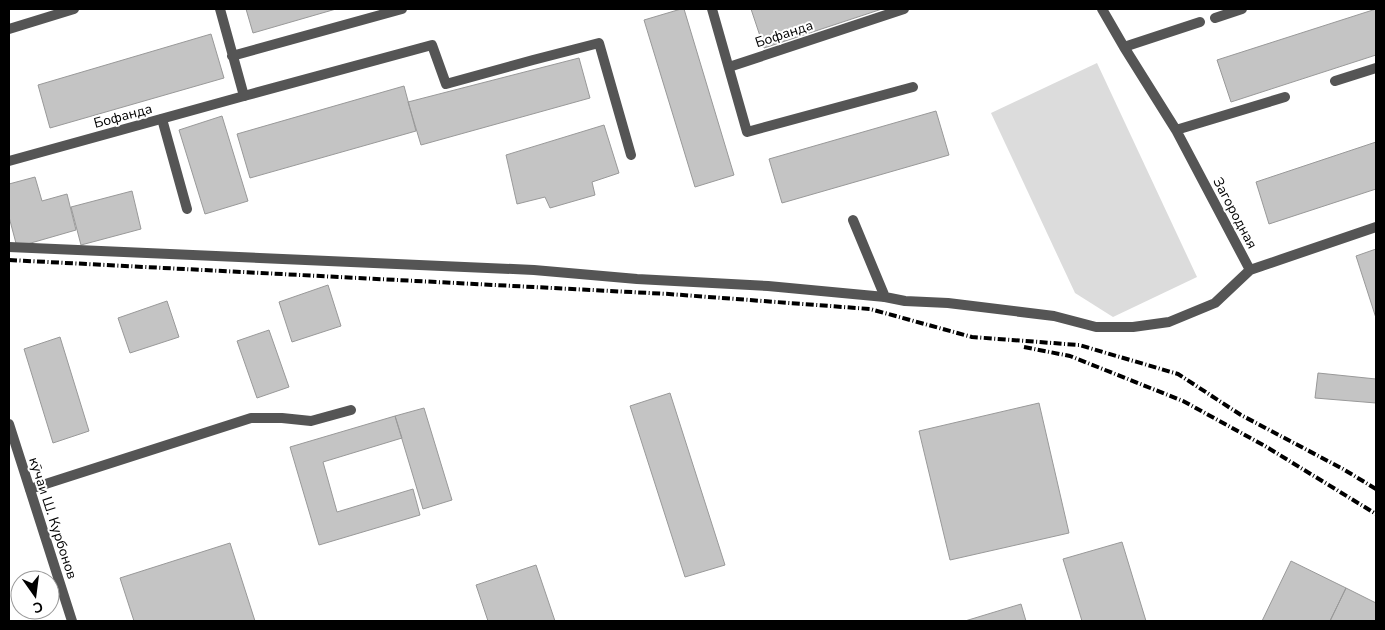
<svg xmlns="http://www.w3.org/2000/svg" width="1385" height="630" viewBox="0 0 1385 630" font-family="'Nunito Sans',sans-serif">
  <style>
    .green { fill: #dcdcdc }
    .building { fill: #c4c4c4; stroke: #999 }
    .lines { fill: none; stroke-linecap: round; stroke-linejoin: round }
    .service { stroke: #555; stroke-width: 10 }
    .pedestrian { stroke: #555; stroke-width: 10 }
    .minor { stroke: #555; stroke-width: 10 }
    .rail { stroke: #000; stroke-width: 4; stroke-dasharray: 8 2.5 1 2.5; stroke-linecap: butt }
    .labels { text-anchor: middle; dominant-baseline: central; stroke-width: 4; stroke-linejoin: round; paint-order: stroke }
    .street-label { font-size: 14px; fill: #000; stroke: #fff }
  </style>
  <rect width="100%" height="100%" fill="#fff"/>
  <path class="green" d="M1097 63 1197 277 1113 317 1075 293 991 113Z"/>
  <path class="building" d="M246 9H336L253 33Z
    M681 9H684L734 175 695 187 644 20Z
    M751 9H882L764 48Z
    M1376 9V55L1231 102 1217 60Z
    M211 34 224 78 50 128 38 85Z
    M579 58 590 98 421 145 408 102Z
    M404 86 416 131 250 178 237 134Z
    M936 111 949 155 782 203 769 159Z
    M222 116 248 201 205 214 179 130Z
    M604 125 619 173 592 182 595 195 550 208 545 197 517 204 506 155Z
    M1376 142V189L1269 224 1256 182Z
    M35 177 42 201 67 194 76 230 17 247 9 217V184Z
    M132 191 141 229 81 245 71 207Z
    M1376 249V318L1356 256Z
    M328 285 341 326 292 342 279 302Z
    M167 301 179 337 130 353 118 318Z
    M269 330 289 387 257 398 237 341Z
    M60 337 89 431 53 443 24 349Z
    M1318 373 1376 379V403L1315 398Z
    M670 393 725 565 685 577 630 406Z
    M1039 403 1069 533 950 560 919 431Z
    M424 408 452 500 423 509 395 416Z
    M395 416 402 438 323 462 337 512 413 489 420 515 319 545 290 447Z
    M1122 542 1146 621H1082L1063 559Z
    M230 543 255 621H134L120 578Z
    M1291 561 1346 588 1330 621H1262Z
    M536 565 555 621H488L476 585Z
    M1346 588 1376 603V621H1330Z
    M1021 604 1026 621H965Z"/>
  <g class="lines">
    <path class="service" d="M712 9 747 132 913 87
      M244 96 432 45 446 84 533 60 599 43 631 155
      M162 119 187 209
      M30 489 251 418H282L311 421 351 410"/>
    <path class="pedestrian" d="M9 247 534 270 637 279 768 286 885 297"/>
    <path class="minor" d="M1102 9 1124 47 1176 130 1250 270
      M1215 18 1242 9
      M9 29 74 9
      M1124 47 1200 22
      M232 56 402 9
      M729 67 904 9
      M1335 81 1376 68
      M1176 130 1285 97
      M9 161 244 96 220 9
      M853 220 885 297 905 301 948 303 1054 316 1096 327H1133L1169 322 1215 303 1250 270 1376 227
      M9 424 72 621"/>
    <path class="rail" d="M9 260 669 294 870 309 972 337 1079 345 1178 374 1241 415 1343 469 1376 489
      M1024 347 1070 356 1183 401 1265 446 1376 514"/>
  </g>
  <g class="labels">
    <g class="street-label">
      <text transform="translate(784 34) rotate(-18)">Бофанда</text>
      <text transform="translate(123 116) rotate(-15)">Бофанда</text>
      <text transform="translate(1235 213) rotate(62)">Загородная</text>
      <text transform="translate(53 518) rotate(72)">кӯчаи Ш. Курбонов</text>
    </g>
  </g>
  <rect width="1385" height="630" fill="none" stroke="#000000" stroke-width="20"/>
  <g transform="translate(35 595) rotate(166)"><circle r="24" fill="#ffffff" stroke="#999999"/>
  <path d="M0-4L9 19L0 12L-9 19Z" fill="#000000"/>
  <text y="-8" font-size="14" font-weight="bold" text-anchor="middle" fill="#000000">С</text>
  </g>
</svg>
